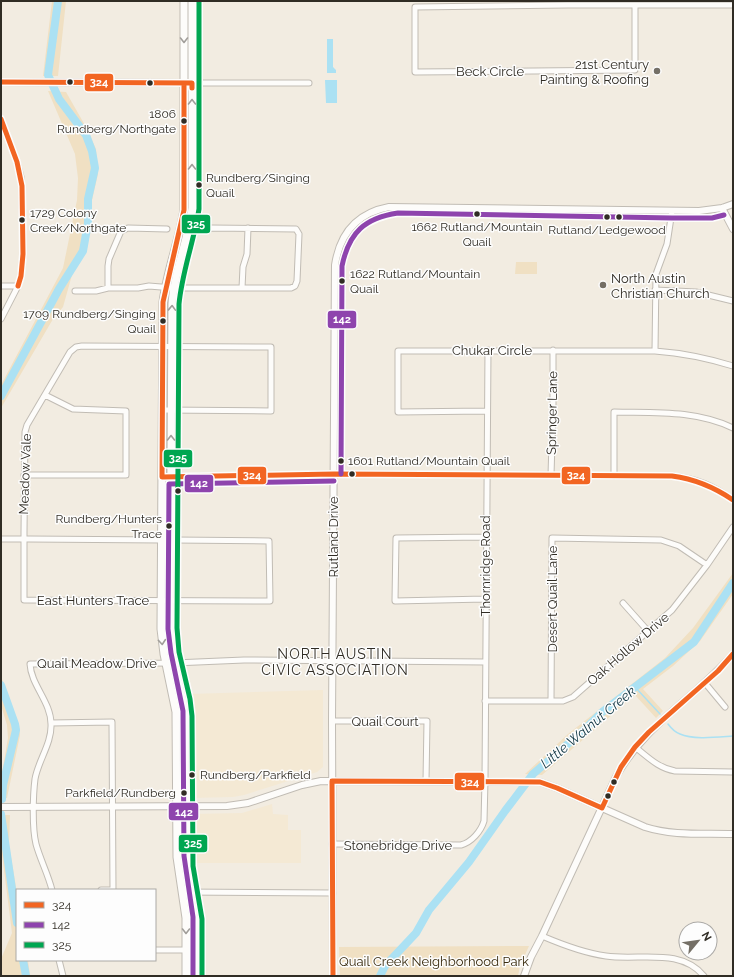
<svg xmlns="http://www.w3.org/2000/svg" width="734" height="977" viewBox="0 0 734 977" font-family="Raleway,sans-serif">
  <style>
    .built { fill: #f4e9d4 }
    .green { fill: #f0e0c3 }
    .water { fill: #abe1f3 }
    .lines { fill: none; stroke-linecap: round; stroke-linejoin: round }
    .stream { stroke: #abe1f3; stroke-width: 1.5 }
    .river { stroke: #abe1f3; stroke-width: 8 }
    .minor-casing { stroke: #c1bcb4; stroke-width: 7 }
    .tertiary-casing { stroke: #c1bcb4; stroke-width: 8 }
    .secondary-casing { stroke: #c1bcb4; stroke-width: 9 }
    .minor { stroke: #fdfcfa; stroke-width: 5 }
    .tertiary { stroke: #fdfcfa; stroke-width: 6 }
    .secondary { stroke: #fdfcfa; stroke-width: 7 }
    .bus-1-casing { stroke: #fdfdfd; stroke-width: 8 }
    .bus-2-casing { stroke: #fdfdfd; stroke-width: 8 }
    .bus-3-casing { stroke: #fdfdfd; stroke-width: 8 }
    .bus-1 { stroke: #f26522; stroke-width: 5 }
    .bus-2 { stroke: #8e44ad; stroke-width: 5 }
    .bus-3 { stroke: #00a651; stroke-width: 5 }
    .oneway { stroke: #a19e9a }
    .poi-dot { fill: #746f66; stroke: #fdfdfd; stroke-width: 1.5 }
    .bus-dot { fill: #302c24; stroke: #fdfdfd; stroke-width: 1.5 }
    .labels { text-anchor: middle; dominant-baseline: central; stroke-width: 3; stroke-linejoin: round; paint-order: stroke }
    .bus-label { font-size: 12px; fill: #302c24; stroke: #fdfdfd; text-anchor: start }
    .poi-label { font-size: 13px; fill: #302c24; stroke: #fdfdfd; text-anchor: end }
    .street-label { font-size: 13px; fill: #302c24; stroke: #fdfdfd }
    .park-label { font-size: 13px; fill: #392b0e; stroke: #fdfdfd }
    .neighbourhood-label { font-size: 14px; letter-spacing: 1px; fill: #302c24; stroke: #fdfdfd }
    .water-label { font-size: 14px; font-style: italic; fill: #0f3542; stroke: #fdfdfd }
    .line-badge { stroke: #fdfdfd; stroke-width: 1.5 }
    .badge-label { font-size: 11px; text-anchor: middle; font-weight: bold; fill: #fff }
  </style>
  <rect width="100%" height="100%" fill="#f2ece1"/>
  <path class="built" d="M323 690V767L317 772 244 795 233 797 191 798 188 694Z
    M272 804 273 814 288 815V830H301V863H192L190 849 191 814 242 813Z"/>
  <path class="green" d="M52 1H66L58 76H43Z
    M48 91 66 92 86 127 96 149 98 174 92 200 87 247 72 275 63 307 53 319 1 408V385L63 268 77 200 78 178 75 154Z
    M516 262H537V274H515Z
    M733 573V594L700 641 673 666 643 689 663 711 656 718 635 695 542 775 525 774 568 734 665 658 693 628Z
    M1 671 2 679 19 725 20 735 7 798H1V779L8 738 7 725 1 705Z
    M1 815H10L9 845 17 893V960H28L30 976H1V959L12 933 1 846Z
    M529 946 520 966 518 976H340L339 947Z"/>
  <path class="water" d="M327 39H333V67L336 70V73H327Z
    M325 80H337V103H326Z"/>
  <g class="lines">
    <path class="stream" d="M635 687 660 714
      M668 724C671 728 674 732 680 734 693 740 718 737 733 736"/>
    <path class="river" d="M1 396 59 289 83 251 88 223V199L95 168 92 151 86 135 59 99 48 75 58 1
      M1 685 15 724 16 730 3 785 2 799
      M1 814 17 923
      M23 960 26 976
      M380 976 385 966 416 933 429 910 469 862 505 811 533 774 584 730 601 713 694 642 733 583"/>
    <g class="minor-casing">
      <path id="minor" d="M635 5V70L415 72V7L568 5H733
        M192 83H309
        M1 119 17 162 21 177 22 193 23 254 21 276 18 286 1 319
        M1 286H18
        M108 288V266L109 259 121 231 128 228 167 229
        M242 288 243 267 247 254 248 228
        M655 290 696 292 733 301
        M75 291H96L108 288H138L149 286 173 288H291L295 286 297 281 299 234 296 229 211 228 205 229
        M655 351 656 274 667 244 672 211
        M486 411 398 412V351H655C682 353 707 358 733 366
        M24 475H126V411L73 409 45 395
        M551 475 553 409V350
        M614 476V412C655 413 695 410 733 428
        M162 477 334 474 672 476C696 478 714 486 733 500
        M1 539H29L162 540H174L269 541 270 601 24 600V533L25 432 27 425 70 352 76 347 82 346 271 347V411L163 410
        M485 599 395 601 396 538 486 537
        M623 603 648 631
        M705 683 725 707
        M485 701H563L573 697 672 610 707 565 733 527
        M551 701 552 538 661 540 679 546 707 565
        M332 721H427L426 781
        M51 723 112 722 113 890H101
        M635 747C648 757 658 768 675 771L733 772
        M332 844 461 845C472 842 481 831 484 821L485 781 488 350
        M52 890C48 874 40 859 36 844 32 828 33 795 35 779 38 761 52 743 51 724 51 702 31 685 30 664L174 663 244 660 485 662
        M182 892 333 893
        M542 936C563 945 584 953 606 956 639 961 680 947 704 976
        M155 950H186
        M59 960 63 976"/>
    </g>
    <g class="tertiary-casing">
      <path id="tertiary" d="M1 82 187 83
        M722 208 733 229
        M1 807 227 806 248 803 302 785 321 781 529 782H540L557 788 645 827C673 836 703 833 733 834
        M333 976 332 721 335 265C340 233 357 213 389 207L699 211 722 208 733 204
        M524 976 531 957 542 936 616 777C643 726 696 697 733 654"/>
    </g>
    <g class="secondary-casing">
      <path id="secondary" d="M184 1V210C179 241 167 271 163 302L161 629 164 654 176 712 177 857 186 918V976
        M192 1V208C188 241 174 271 172 304L170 628 172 653 183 701 185 717 186 867 195 920V976"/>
    </g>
    <use href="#minor" class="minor"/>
    <use href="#tertiary" class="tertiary"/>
    <use href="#secondary" class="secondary"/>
    <g class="bus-1-casing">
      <path id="bus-1" d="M1 82 192 83V88
        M184 83V210L163 302 162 477 334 474 672 476C695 479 714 487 733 500
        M1 119 17 162 22 186 23 254 21 276 18 286
        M332 781 540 782 557 788 602 808
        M332 781 333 976
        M602 808 621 767 635 747 649 732 718 671 733 654"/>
    </g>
    <g class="bus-2-casing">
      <path id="bus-2" d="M341 474 342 266C349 232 365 218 398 213L672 218H712L724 215
        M193 976V917L184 856 183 711 171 653 168 629 169 484 334 481"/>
    </g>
    <g class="bus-3-casing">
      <path id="bus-3" d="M199 1V209C194 241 182 272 179 304L177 628 179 652 190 699 192 716 193 866 202 919V976"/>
    </g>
    <use href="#bus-1" class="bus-1"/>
    <use href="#bus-2" class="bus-2"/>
    <use href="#bus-3" class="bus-3"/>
  </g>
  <defs><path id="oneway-chevron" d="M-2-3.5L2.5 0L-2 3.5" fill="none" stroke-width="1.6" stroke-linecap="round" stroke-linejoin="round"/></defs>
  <g class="oneway">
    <use href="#oneway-chevron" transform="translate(184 40) rotate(90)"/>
    <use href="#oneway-chevron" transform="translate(192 102) rotate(-90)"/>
    <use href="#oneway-chevron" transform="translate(192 167) rotate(-90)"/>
    <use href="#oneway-chevron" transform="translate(172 308) rotate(-88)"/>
    <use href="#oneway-chevron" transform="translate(171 438) rotate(-90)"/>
    <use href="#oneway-chevron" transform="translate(162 642) rotate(85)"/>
    <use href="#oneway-chevron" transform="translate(186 931) rotate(90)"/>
  </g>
  <g class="poi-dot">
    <circle cx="657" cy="71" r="4"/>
    <circle cx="603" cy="285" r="4"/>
  </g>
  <g class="bus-dot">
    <circle cx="70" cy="82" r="3.5"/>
    <circle cx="150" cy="83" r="3.5"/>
    <circle cx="184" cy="121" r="3.5"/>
    <circle cx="199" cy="185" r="3.5"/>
    <circle cx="477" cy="214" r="3.5"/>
    <circle cx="607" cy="217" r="3.5"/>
    <circle cx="619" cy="217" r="3.5"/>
    <circle cx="22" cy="220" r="3.5"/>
    <circle cx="342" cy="281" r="3.5"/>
    <circle cx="163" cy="321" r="3.5"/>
    <circle cx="341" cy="461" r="3.5"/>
    <circle cx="352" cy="474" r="3.5"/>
    <circle cx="178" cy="491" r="3.5"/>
    <circle cx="169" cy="526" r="3.5"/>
    <circle cx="192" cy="775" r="3.5"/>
    <circle cx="614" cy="782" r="3.5"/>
    <circle cx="184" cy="793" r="3.5"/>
    <circle cx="608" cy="796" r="3.5"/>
  </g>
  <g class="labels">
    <g class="bus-label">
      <text x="176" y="114" text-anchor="end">1806<tspan x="176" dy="15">Rundberg/Northgate</tspan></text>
      <text x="206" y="178">Rundberg/Singing<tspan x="206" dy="15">Quail</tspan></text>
      <text x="30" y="213">1729 Colony<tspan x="30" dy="15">Creek/Northgate</tspan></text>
      <text x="477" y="227" text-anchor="middle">1662 Rutland/Mountain<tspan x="477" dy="15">Quail</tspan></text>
      <text x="607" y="230" text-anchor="middle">Rutland/Ledgewood</text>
      <text x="350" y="274">1622 Rutland/Mountain<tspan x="350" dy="15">Quail</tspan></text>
      <text x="156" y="314" text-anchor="end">1709 Rundberg/Singing<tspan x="156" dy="15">Quail</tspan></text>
      <text x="348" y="461">1601 Rutland/Mountain Quail</text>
      <text x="162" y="519" text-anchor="end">Rundberg/Hunters<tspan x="162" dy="15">Trace</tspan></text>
      <text x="200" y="775">Rundberg/Parkfield</text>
      <text x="176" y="793" text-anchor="end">Parkfield/Rundberg</text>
    </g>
    <g class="poi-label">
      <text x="649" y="64">21st Century<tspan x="649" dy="15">Painting &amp; Roofing</tspan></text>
      <text x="611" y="278" text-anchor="start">North Austin<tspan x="611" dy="15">Christian Church</tspan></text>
    </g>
    <g class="street-label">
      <text x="490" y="71">Beck Circle</text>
      <text x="492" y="350">Chukar Circle</text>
      <text transform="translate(552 413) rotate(-89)">Springer Lane</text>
      <text transform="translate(25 474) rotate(-88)">Meadow Vale</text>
      <text transform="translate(333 537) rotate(-90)">Rutland Drive</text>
      <text transform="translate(485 566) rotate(-90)">Thornridge Road</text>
      <text transform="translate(552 599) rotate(-90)">Desert Quail Lane</text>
      <text x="93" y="600">East Hunters Trace</text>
      <text transform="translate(628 649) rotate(-41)">Oak Hollow Drive</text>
      <text x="97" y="663">Quail Meadow Drive</text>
      <text x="385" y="721">Quail Court</text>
      <text x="398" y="845">Stonebridge Drive</text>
    </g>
    <g class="park-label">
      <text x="434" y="961">Quail Creek Neighborhood Park</text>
    </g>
    <g class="neighbourhood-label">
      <text x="335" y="654">NORTH AUSTIN<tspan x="335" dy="16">CIVIC ASSOCIATION</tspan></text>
    </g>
    <g class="water-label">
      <text transform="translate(588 727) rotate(-40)">Little Walnut Creek</text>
    </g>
  </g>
  <g class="line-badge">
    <rect x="84" y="73" width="30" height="19" rx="4" fill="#f26522"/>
    <rect x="181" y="214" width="30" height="20" rx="4" fill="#00a651"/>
    <rect x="327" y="310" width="30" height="19" rx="4" fill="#8e44ad"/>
    <rect x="163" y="449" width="30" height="19" rx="4" fill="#00a651"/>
    <rect x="237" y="466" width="30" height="19" rx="4" fill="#f26522"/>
    <rect x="561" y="466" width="30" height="19" rx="4" fill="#f26522"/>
    <rect x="184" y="474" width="30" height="19" rx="4" fill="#8e44ad"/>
    <rect x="454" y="772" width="31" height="19" rx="4" fill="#f26522"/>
    <rect x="168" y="802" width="31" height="19" rx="4" fill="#8e44ad"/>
    <rect x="178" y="834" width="30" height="19" rx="4" fill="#00a651"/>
  </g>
  <g class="badge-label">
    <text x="99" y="86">324</text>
    <text x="196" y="228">325</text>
    <text x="342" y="323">142</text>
    <text x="178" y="462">325</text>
    <text x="252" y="479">324</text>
    <text x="576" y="479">324</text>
    <text x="199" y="487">142</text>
    <text x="470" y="786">324</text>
    <text x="184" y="816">142</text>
    <text x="193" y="847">325</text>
  </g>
  <rect width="734" height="977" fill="none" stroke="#302c24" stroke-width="4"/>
  <rect x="16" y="889" width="140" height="72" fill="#fdfdfd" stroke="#aba9a6"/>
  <rect x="24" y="902" width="20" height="6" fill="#f26522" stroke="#aba9a6"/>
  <text x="52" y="909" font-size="12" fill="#302c24">324</text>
  <rect x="24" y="922" width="20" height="6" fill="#8e44ad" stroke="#aba9a6"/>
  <text x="52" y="929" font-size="12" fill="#302c24">142</text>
  <rect x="24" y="942" width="20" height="6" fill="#00a651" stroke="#aba9a6"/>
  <text x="52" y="949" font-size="12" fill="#302c24">325</text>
  <g transform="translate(698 941) rotate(61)"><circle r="19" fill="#fdfdfd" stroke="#aba9a6"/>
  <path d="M0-3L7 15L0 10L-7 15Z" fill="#746f66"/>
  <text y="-6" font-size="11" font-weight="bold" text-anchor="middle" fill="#302c24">N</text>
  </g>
</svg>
